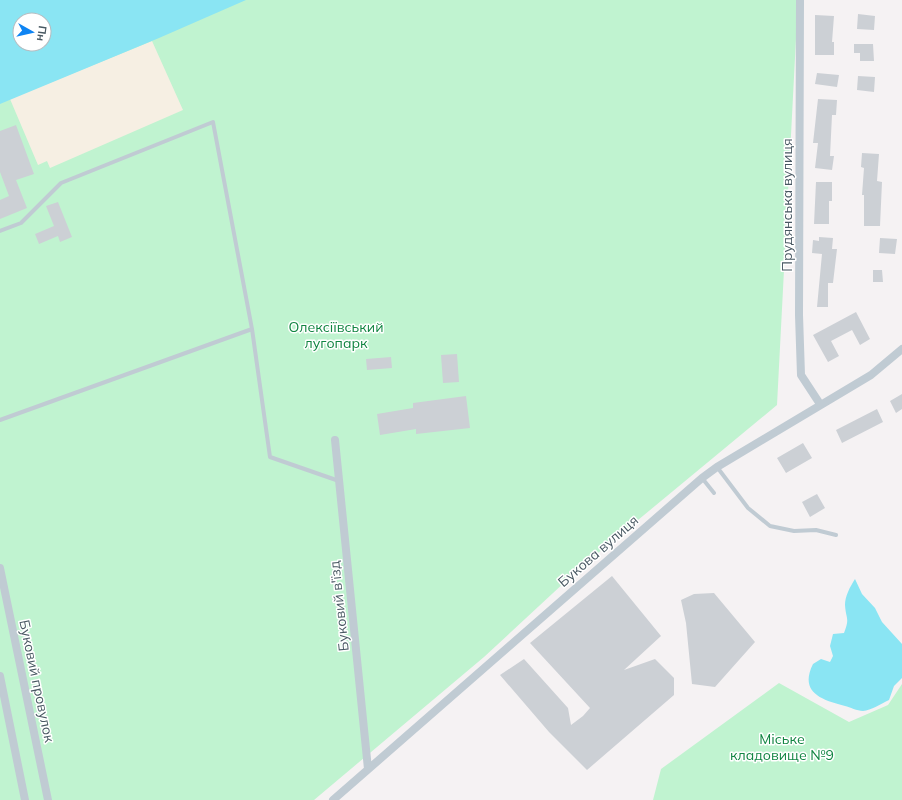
<svg xmlns="http://www.w3.org/2000/svg" width="902" height="800" viewBox="0 0 902 800" font-family="Mulish,sans-serif">
  <style>
    .green { fill: #c0f3d0; fill-rule: evenodd }
    .sand { fill: #f6efe3 }
    .water { fill: #8ae5f3; fill-rule: evenodd }
    .building { fill: #ccd0d5 }
    .lines { fill: none; stroke-linecap: round; stroke-linejoin: round }
    .service { stroke: #c0cbd3; stroke-width: 4 }
    .minor { stroke: #c0cbd3; stroke-width: 8 }
    .labels { text-anchor: middle; dominant-baseline: central; stroke-width: 3; stroke-linejoin: round; paint-order: stroke }
    .street-label { font-size: 14px; fill: #485862; stroke: #fff }
    .park-label { font-size: 14px; fill: #118542; stroke: #fff }
  </style>
  <rect width="100%" height="100%" fill="#f5f2f3"/>
  <path class="green" d="M0 0H798L777 405 580 568 484 657 314 800H0ZM20 20H44V44H20Z
    M779 683 849 722 888 705 902 684V800H653L661 769Z"/>
  <path class="sand" d="M152 41 183 110 50 168 47 161 38 165 10 99Z"/>
  <path class="water" d="M0 0H246L159 38 0 104ZM20 20H44V44H20Z
    M855 579 862 594 875 608 882 622 902 644V678L894 686 889 700C881 704 871 710 863 711 857 711 850 707 845 706 821 700 799 692 813 664L821 659 830 662 833 656 830 646 833 634 844 633C850 617 846 620 845 605 845 596 850 587 855 579Z"/>
  <path class="building" d="M858 14 875 16 874 30 857 29Z
    M815 15 834 16 832 42H834V55H815Z
    M854 44H873L874 61H860V53H854Z
    M817 73 839 75 837 87 815 84Z
    M858 76 875 77 874 92 857 90Z
    M818 99 837 100 836 115H832L830 156H834L832 170 815 168 818 143H813Z
    M16 125 34 174 16 180 27 208 0 219V200L9 196 0 172V131Z
    M862 153 879 154 877 181 882 182 880 226H864V195H862L864 168 861 167Z
    M816 182H832V201H829V224H814Z
    M58 202 72 237 60 242 58 236 39 244 35 234 54 226 46 206Z
    M819 237 833 238 832 249H837L833 283H828V307H817L822 254 812 253 813 240 819 241Z
    M880 238 897 239 895 254 879 253Z
    M873 270H882L883 282H873Z
    M856 312 870 339 860 345 852 330 831 341 839 356 828 362 813 335Z
    M457 354 459 382 443 383 441 355Z
    M391 357 392 368 367 370 366 359Z
    M902 394V409L896 413 890 401Z
    M466 396 470 428 416 434V429L380 435 377 414 413 408V403Z
    M877 409 883 422 842 443 836 430Z
    M803 443 812 458 786 473 777 458Z
    M817 494 825 508 810 517 802 502Z
    M612 576 661 636 624 670 655 659 674 678V695L587 770 549 732 500 675 524 659 568 708 571 725 583 716 590 708 530 643Z
    M714 593 755 642 715 687 692 684 686 623 681 600 694 594Z"/>
  <g class="lines">
    <path class="service" d="M0 231 21 223 61 183 213 122 252 329 270 457 339 481
      M0 420 252 329
      M717 467 748 508 770 526 794 531 816 530 836 535
      M702 478 714 493"/>
    <path class="minor" d="M800 0 799 315 801 375 820 404
      M335 440 368 769
      M0 568 48 800
      M0 676 25 800
      M333 800 702 478 717 467 871 375 902 349"/>
  </g>
  <g class="labels">
    <g class="street-label">
      <text transform="translate(787 205) rotate(-90)">Прудянська вулиця</text>
      <text transform="translate(598 551) rotate(-41)">Букова вулиця</text>
      <text transform="translate(339 606) rotate(-96)">Буковий в'їзд</text>
      <text transform="translate(37 681) rotate(78)">Буковий провулок</text>
    </g>
    <g class="park-label">
      <text x="336" y="327">Олексіївський<tspan x="336" dy="16">лугопарк</tspan></text>
      <text x="782" y="739">Міське<tspan x="782" dy="16">кладовище №9</tspan></text>
    </g>
  </g>
  <g transform="translate(32 32) rotate(98)"><circle r="19" fill="#ffffff" stroke="#b6bcc0"/>
  <path d="M0-3L7 15L0 10L-7 15Z" fill="#0e84f3"/>
  <text y="-6" font-size="11" font-weight="bold" text-anchor="middle" fill="#485862">Пн</text>
  </g>
</svg>
